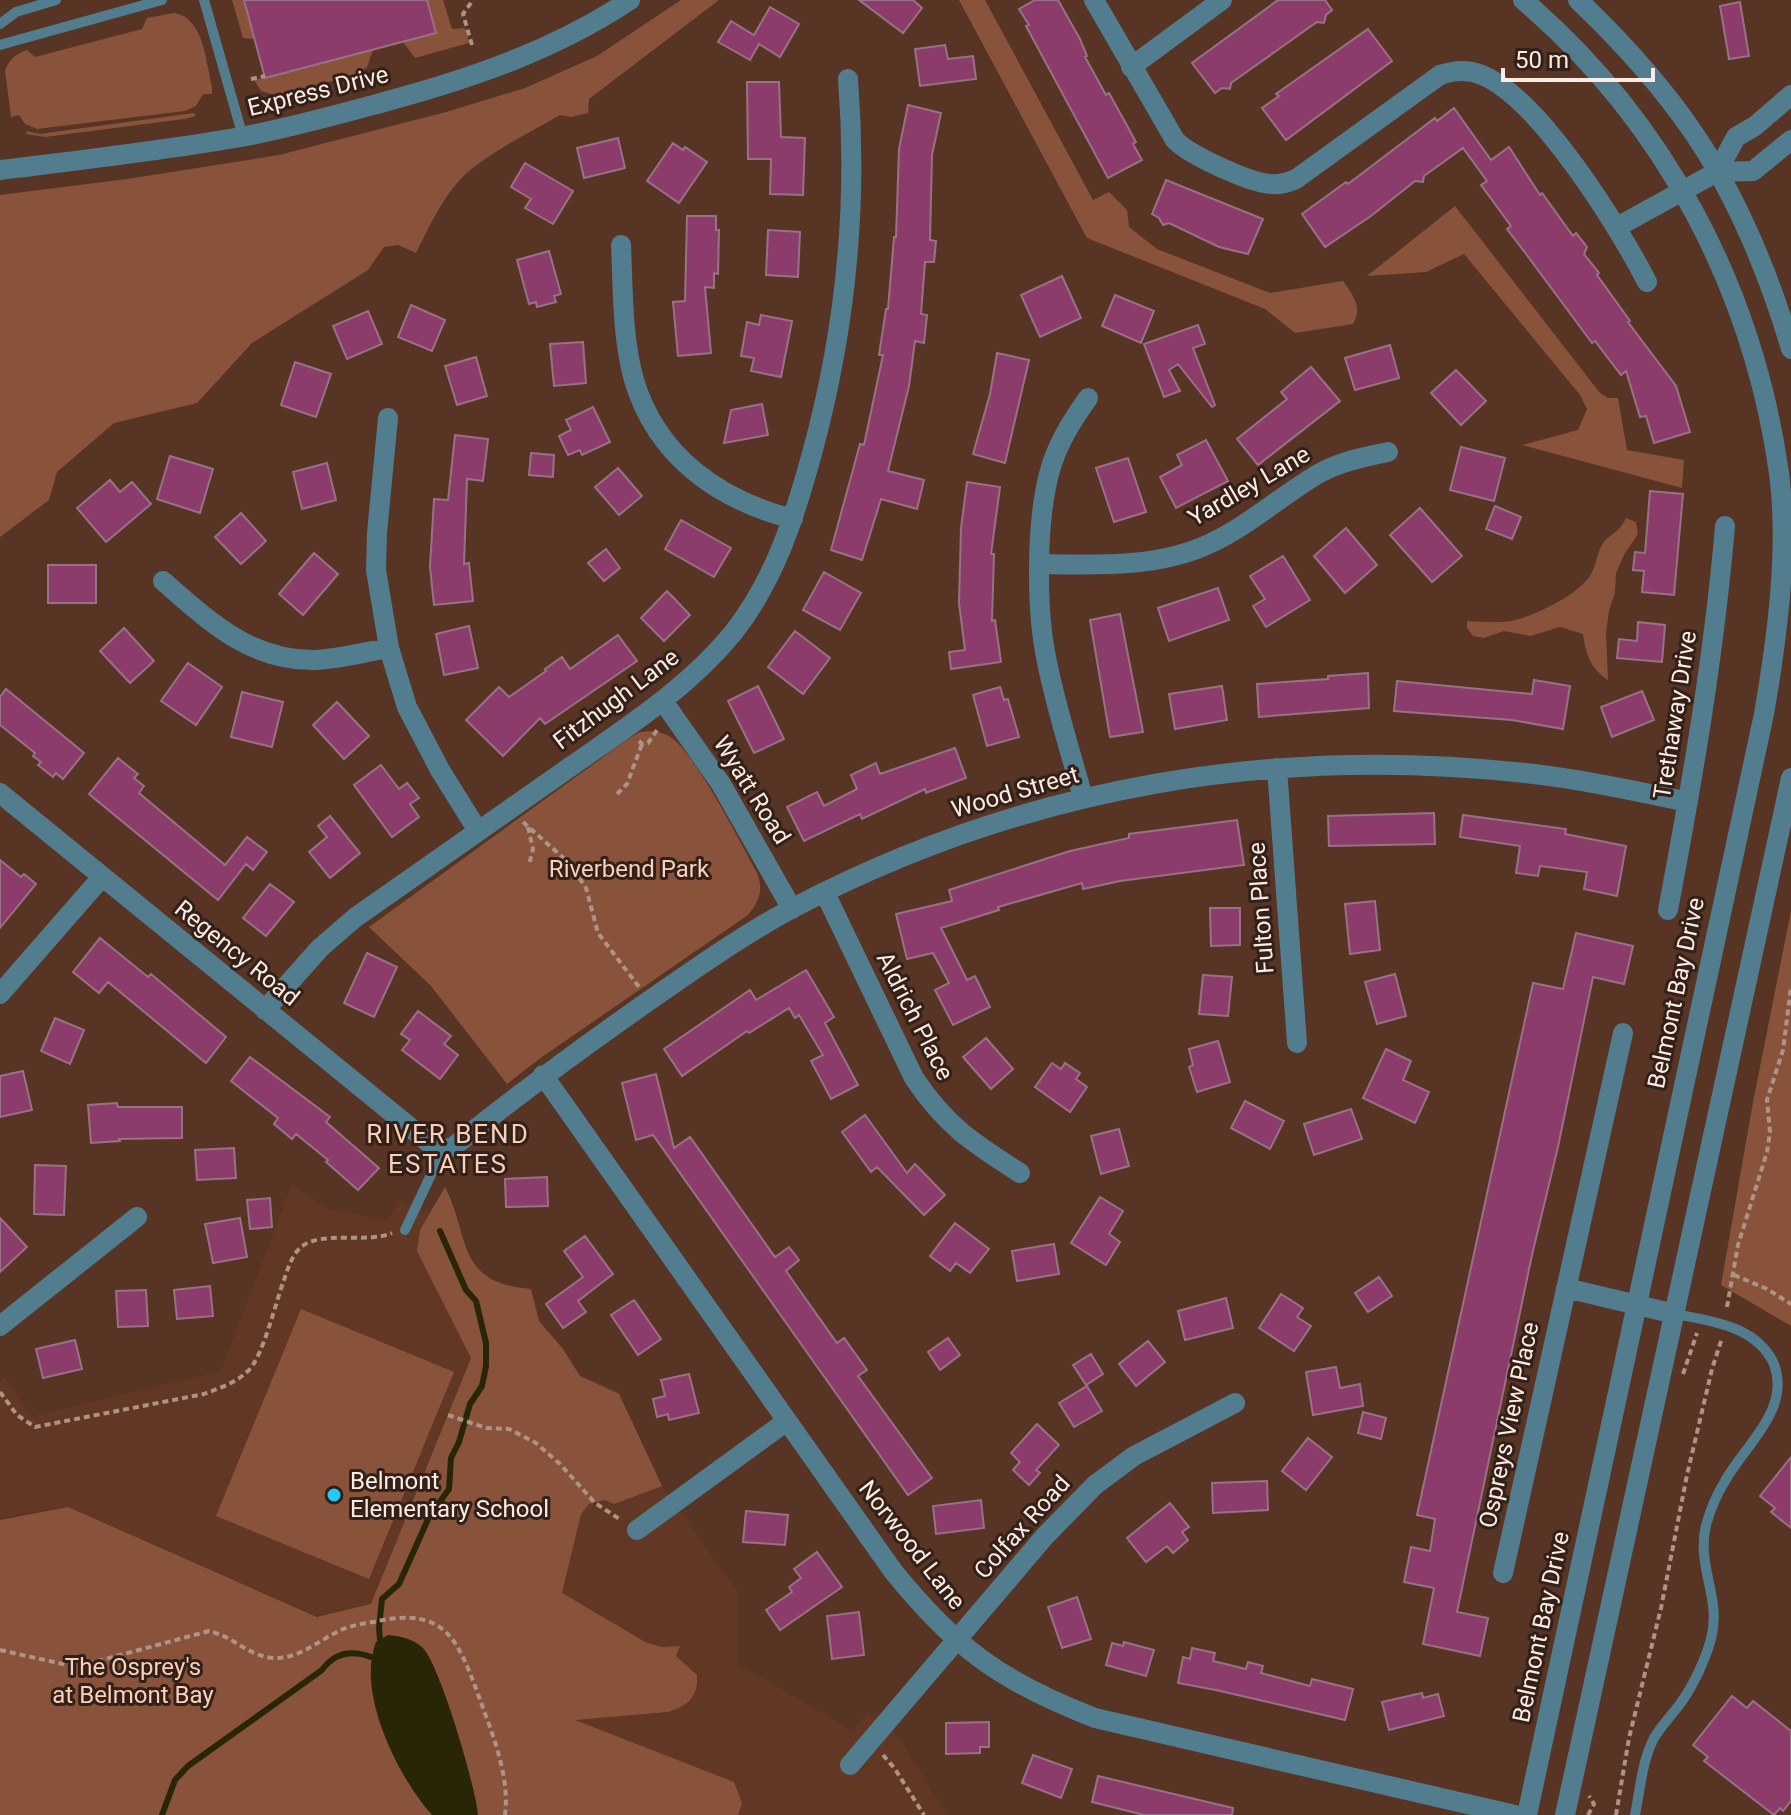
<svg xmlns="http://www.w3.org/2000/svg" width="1791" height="1815" viewBox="0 0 1791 1815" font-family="Roboto,sans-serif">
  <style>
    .built { fill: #623723 }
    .green { fill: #88533a }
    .water { fill: #282606 }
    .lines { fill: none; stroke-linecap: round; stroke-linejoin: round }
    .stream { stroke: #282606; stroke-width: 6 }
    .building { fill: #8c3c6b; stroke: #997186; stroke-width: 2 }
    .path { stroke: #ae9387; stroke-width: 4; stroke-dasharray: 6 4; stroke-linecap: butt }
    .service { stroke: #527d8f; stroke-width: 10 }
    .minor { stroke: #527d8f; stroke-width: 20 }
    .tertiary { stroke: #527d8f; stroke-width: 20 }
    .poi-dot { fill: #21c9fd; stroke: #312119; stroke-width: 3 }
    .labels { text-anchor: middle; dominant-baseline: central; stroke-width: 6; stroke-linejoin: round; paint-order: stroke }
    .street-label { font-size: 24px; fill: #fdeae2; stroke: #312119 }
    .park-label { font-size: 24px; fill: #fdceb9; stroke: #312119 }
    .poi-label { font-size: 24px; fill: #fdeae2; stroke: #312119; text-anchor: start }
    .neighbourhood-label { font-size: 26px; letter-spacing: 2px; fill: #fbceb9; stroke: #312119 }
  </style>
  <rect width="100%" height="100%" fill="#573423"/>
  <path class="built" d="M292 1184 327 1209 388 1220 399 1200 434 1217 513 1349 618 1391 662 1486 738 1592V1664L853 1731 867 1713 899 1737 947 1815H533L410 1594 318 1617 68 1507 17 1515 0 1520V1381L5 1377 32 1416 221 1371Z"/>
  <path class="green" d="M232 0H244L255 39 243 38Z
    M427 0H443L452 29 465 28 469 43 415 58 403 42 436 33Z
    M681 0H719L589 99 588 113 571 117 560 115C531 132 478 158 457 183 440 203 428 229 416 253L398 245 384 247 368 270 252 343 197 403 114 423 57 472 49 500 0 537V195L127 179 279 155 446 112 525 88 597 56Z
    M959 0H985L1093 200 1109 192 1127 210 1129 227 1157 249 1270 293 1343 281C1353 296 1363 306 1353 324L1295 333 1265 309 1087 238Z
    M174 13C204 17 206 63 212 87V94H203L196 106 185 111 37 129 25 124 19 115 11 117 5 71C9 59 16 54 27 50L35 57 142 29 147 18Z
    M373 50 367 67 357 74 278 96 261 91 254 80Z
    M194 113 196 116 184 119 45 137 26 134 27 131 39 134Z
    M1455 206 1600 393 1608 398H1618L1627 450 1684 460 1682 488 1522 445 1578 430 1587 409 1580 395 1464 254 1426 272 1367 276Z
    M1626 518 1636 522 1638 534 1625 553 1616 573 1615 592 1609 611 1606 633 1608 680C1590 668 1586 654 1583 634L1560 627 1530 636 1504 631 1484 638 1473 636 1467 628V621C1482 622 1496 623 1511 621 1533 617 1580 594 1591 574 1596 565 1597 554 1602 545 1608 534 1618 535 1626 518Z
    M651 731C656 732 664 733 669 736 693 749 742 845 757 873 764 890 759 901 748 915L539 1059 507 1084 431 986 369 927 628 739 640 732Z
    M1791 911V1326L1721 1285 1753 1102Z
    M445 1187C471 1238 455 1283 531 1289L539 1321 563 1349 580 1376 619 1394 662 1486 614 1504 605 1500 589 1504 581 1514 562 1593 647 1643 662 1647 680 1646 676 1656 697 1675C698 1697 689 1705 668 1712L575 1720 734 1782 742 1803 738 1815H0V1520L68 1507 317 1617 371 1604 471 1358 417 1251 420 1230Z
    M301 1309 454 1372 369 1579 216 1516Z"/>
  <path class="water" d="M388 1635C401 1636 413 1639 423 1648 440 1666 476 1788 478 1815H432C398 1777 356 1693 376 1642Z"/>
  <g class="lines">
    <path class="stream" d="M380 1639 379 1628 382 1599 399 1584 429 1517 449 1489 451 1458 459 1442 470 1404 482 1386 486 1366V1343L476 1301 466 1290 440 1231
      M162 1815 175 1780 188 1766 322 1670C335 1652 352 1650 371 1657"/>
  </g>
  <path class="building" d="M244 0H427L436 33 265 78Z
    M859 0H913L922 8 903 33Z
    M1035 0H1058L1080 39 1087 56 1085 57 1106 95 1109 93 1136 142 1133 144 1142 160 1108 178 1026 26 1029 25 1019 9Z
    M1278 0H1325L1332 10 1326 15 1324 23 1317 22 1231 83 1230 89 1222 88 1215 93 1192 63Z
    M1740 2 1749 56 1729 59 1720 6Z
    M770 7 799 24 780 57 759 44 750 60 718 42 731 21 754 35Z
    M1368 29 1392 61 1286 140 1262 108 1279 96 1276 94Z
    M945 45 948 59 973 56 976 79 920 86 915 49Z
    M747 82H779L781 137 805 138 803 195 770 194 771 159H748Z
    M908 105 941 113 932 155 930 240 936 241 934 262H925L921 314 927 315 924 343 915 341 909 386 888 471 924 480 917 509 881 499 862 560 831 550 860 444 864 445 883 355H879L886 309H888L894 237H896L899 149Z
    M1454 108 1491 160 1509 147 1540 195 1542 193 1573 236 1576 233 1587 247 1584 254 1599 273 1597 275 1630 321 1628 322 1676 386 1690 432 1654 443 1646 416 1640 417 1626 371 1621 375 1595 341 1592 343 1526 254 1507 229 1511 226 1481 185 1487 181 1463 148 1424 176 1423 182 1415 181 1371 216 1325 247 1302 214 1346 182 1348 184 1435 118 1437 121Z
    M618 138 625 168 584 178 577 148Z
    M673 143 683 150 685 147 707 162 679 203 647 181Z
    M525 163 573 191 553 224 525 208 531 199 511 187Z
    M1166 180 1263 219 1248 254 1219 247 1169 223 1163 225 1159 218 1152 214Z
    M687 216H716V230H719L718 274 714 273V288L705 287 711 353 678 356 673 302 685 301Z
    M768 230 800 232 798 277 766 275Z
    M549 251 561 294 554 296 556 302 537 307 536 302 529 304 517 260Z
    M1062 276 1081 318 1040 337 1021 295Z
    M1115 295 1154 311 1141 343 1102 326Z
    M411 305 445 320 432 351 398 337Z
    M368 311 382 344 347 359 333 326Z
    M761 315 792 321 781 377 751 371 754 358 741 356 747 322 759 325Z
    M1198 325 1205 344 1193 348 1215 405 1212 407 1178 364 1169 370 1180 391 1164 397 1144 344Z
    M583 342 586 383 554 386 550 344Z
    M1390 345 1399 378 1355 390 1345 358Z
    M997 353 1029 360 1005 463 973 454 990 394Z
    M476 357 487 396 457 405 445 366Z
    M295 362 331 374 316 417 281 405Z
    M1311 367 1340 401 1258 465 1237 439 1287 399 1281 392Z
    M1456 370 1486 401 1461 425 1431 393Z
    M762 404 768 435 724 443 731 410Z
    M593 407 610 442 582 455 580 450 568 455 559 436 571 430 566 420Z
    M455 435 488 439 483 481 467 479 464 564 469 563 473 601 434 605 430 567 434 499 448 500Z
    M1206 440 1228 481 1176 508 1160 477 1182 465 1177 455Z
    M1461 447 1505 458 1494 501 1450 490Z
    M531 453 554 455 553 477 529 475Z
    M170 456 213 469 200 513 157 499Z
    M1128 458 1146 512 1114 522 1096 468Z
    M327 463 336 500 302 509 293 472Z
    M618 468 642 496 619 515 595 487Z
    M110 480 120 492 132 482 151 504 106 542 77 508Z
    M967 482 1000 487 991 554H994L992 621 995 620 1001 662 951 669 949 652 965 650 959 603 961 528Z
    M1650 491 1683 494 1674 595 1642 592 1644 571 1633 570 1635 552 1645 553Z
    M1495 506 1521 517 1512 539 1486 529Z
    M1420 508 1462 556 1432 582 1390 535Z
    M241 513 266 541 241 564 215 537Z
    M681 520 731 548 714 577 665 549Z
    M1346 528 1377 565 1345 593 1314 556Z
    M606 549 620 568 604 581 588 563Z
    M314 553 338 574 303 615 279 594Z
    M1283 556 1310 600 1266 627 1253 606 1265 599 1250 576Z
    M48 565H96V603H48Z
    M824 572 861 593 840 630 803 610Z
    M1218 588 1229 620 1169 641 1158 608Z
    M667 591 690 615 664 641 641 618Z
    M1120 614 1143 732 1110 737 1090 620Z
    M1638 622 1665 625 1662 662 1617 658 1619 639 1637 641Z
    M469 626 478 668 444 675 436 634Z
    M124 628 154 661 130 683 100 651Z
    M795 631 830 658 803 694 768 667Z
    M618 635 637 661 545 724 540 718 503 756 466 720 499 687 509 697 546 671 545 669 562 657 570 669Z
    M188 663 222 687 196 725 161 701Z
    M1368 673 1369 708 1259 717 1257 684 1328 679V676Z
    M1534 680 1570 686 1563 729 1512 720 1394 711 1397 681 1532 694Z
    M758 686 784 739 754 753 728 701Z
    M1222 686 1227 720 1175 729 1169 694Z
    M1000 687 1004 700 1008 699 1019 737 987 746 973 695Z
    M6 689 84 753 63 779 56 773 53 777 38 765 41 762 33 756 35 753 0 725V697Z
    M1642 691 1654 720 1612 737 1601 707Z
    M242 692 283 702 272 747 231 737Z
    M337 702 369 736 344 759 313 725Z
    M955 748 966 778 926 793 925 789 862 819 860 814 804 841 787 807 817 792 824 806 857 789 851 775 876 763 880 774Z
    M118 758 138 774 134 778 144 786 139 793 225 865 247 837 267 852 253 870 246 864 218 900 89 794Z
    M381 765 399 789 407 783 419 798 410 804 419 817 392 837 354 785Z
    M1434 813 1435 844 1329 846 1328 816Z
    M1463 815 1566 829 1565 834 1626 846 1617 896 1584 889 1587 872 1540 866 1538 876 1516 873 1520 846 1460 837Z
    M330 816 360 853 330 878 309 852 327 837 318 826Z
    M1237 820 1244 865 1120 881 1083 889 1082 883 998 907 999 910 941 928 967 980 975 976 990 1007 953 1025 935 990 949 983 933 953 907 959 896 914 952 901 949 890 1070 851 1129 838V834Z
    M0 860 21 877 24 874 36 884 0 928Z
    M270 884 294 902 266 936 243 918Z
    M1375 901 1380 950 1350 954 1345 904Z
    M1210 908H1240V945L1211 946Z
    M1576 933 1633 946 1624 984 1593 977 1558 1147 1532 1255 1457 1612 1488 1618 1480 1656 1423 1644 1434 1588 1404 1582 1411 1547 1430 1551 1435 1519 1417 1515 1533 983 1563 989Z
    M100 938 148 977 151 974 226 1037 206 1063 108 982 99 993 73 972Z
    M367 953 397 967 374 1017 344 1003Z
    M806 970 834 1017 825 1023 858 1085 831 1099 811 1061 823 1055 799 1015 795 1018 789 1008 749 1033 747 1031 682 1076 664 1049 750 990 756 1000Z
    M1395 974 1406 1016 1377 1024 1365 982Z
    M1203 975 1232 977 1228 1016 1199 1014Z
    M418 1011 451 1036 444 1044 458 1055 440 1079 402 1050 410 1040 401 1034Z
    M55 1018 84 1030 70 1064 41 1051Z
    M986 1038 1013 1069 991 1089 963 1057Z
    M1218 1041 1230 1082 1197 1092 1189 1067 1193 1065 1189 1049Z
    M1386 1049 1411 1061 1403 1080 1429 1092 1415 1123 1363 1098Z
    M250 1057 330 1117 326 1122 379 1168 358 1190 326 1162 328 1160 296 1134 292 1139 274 1124 278 1118 231 1081Z
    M1052 1063 1061 1069 1065 1063 1080 1073 1076 1079 1087 1087 1070 1112 1035 1087Z
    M23 1071 32 1110 0 1117V1076Z
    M656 1074 674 1148 690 1137 775 1257 789 1247 799 1260 786 1271 837 1343 844 1338 867 1370 858 1376 932 1478 908 1495 653 1135 636 1140 622 1083Z
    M1245 1101 1284 1121 1270 1149 1231 1128Z
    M117 1103 118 1107H182V1138L119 1139 120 1141 91 1143 88 1105Z
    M1351 1109 1362 1139 1314 1155 1304 1124Z
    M865 1115 907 1173 915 1164 945 1195 924 1215 877 1167 871 1172 842 1132Z
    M1119 1129 1129 1166 1101 1174 1091 1136Z
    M234 1148 236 1178 197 1180 195 1150Z
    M35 1165 66 1166 64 1215 34 1214Z
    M547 1177 548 1206 506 1207 505 1179Z
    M1100 1197 1123 1211 1109 1234 1120 1242 1106 1265 1071 1243Z
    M270 1198 272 1227 250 1229 247 1200Z
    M0 1218 27 1247 0 1272Z
    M240 1218 247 1257 213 1263 205 1224Z
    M955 1223 989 1249 970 1273 956 1263 950 1271 930 1256Z
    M585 1236 613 1274 578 1301 586 1312 563 1328 546 1304 583 1277 564 1251Z
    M1054 1244 1059 1274 1017 1281 1012 1251Z
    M1379 1277 1392 1296 1368 1312 1355 1293Z
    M210 1286 213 1316 177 1319 174 1290Z
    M146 1290 148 1326 118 1327 116 1291Z
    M1281 1294 1303 1308 1297 1317 1311 1326 1294 1351 1259 1328Z
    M1226 1298 1233 1328 1185 1340 1178 1311Z
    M634 1300 661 1339 638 1355 611 1315Z
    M948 1338 960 1355 940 1370 928 1352Z
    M75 1340 82 1369 43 1378 36 1349Z
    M1148 1341 1165 1362 1136 1386 1119 1364Z
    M1091 1354 1103 1374 1086 1385 1073 1365Z
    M1336 1367 1340 1388 1360 1384 1363 1406 1313 1415 1306 1372Z
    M689 1374 699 1413 669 1420 668 1414 657 1417 653 1399 665 1396 661 1380Z
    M1087 1386 1102 1411 1074 1427 1059 1403Z
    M1363 1412 1386 1418 1381 1439 1358 1433Z
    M1037 1424 1059 1445 1036 1470 1040 1473 1029 1485 1013 1470 1020 1462 1011 1453Z
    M1308 1438 1332 1457 1306 1490 1282 1471Z
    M1791 1457V1528L1771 1512 1775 1508 1760 1496Z
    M1267 1481 1268 1510 1213 1513 1212 1483Z
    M981 1500 984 1528 936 1534 933 1506Z
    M1170 1503 1189 1527 1182 1532 1188 1540 1173 1553 1167 1546 1146 1562 1127 1538Z
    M746 1511 788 1515 785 1545 743 1542Z
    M817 1552 842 1587 780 1630 766 1610 792 1592 789 1587 801 1578 794 1569Z
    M1077 1597 1091 1639 1062 1648 1048 1607Z
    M859 1612 864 1655 832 1659 827 1616Z
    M1124 1642 1154 1650 1146 1676 1106 1665 1112 1643 1123 1646Z
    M1192 1648 1215 1653 1213 1661 1246 1669 1248 1662 1263 1666 1261 1673 1310 1686 1312 1679 1353 1689 1345 1720 1216 1690 1178 1683 1183 1657 1190 1659Z
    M1422 1693 1423 1698 1438 1694 1444 1716 1389 1730 1382 1702Z
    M1732 1696 1747 1708 1753 1701 1791 1731V1801L1783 1811 1780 1808 1774 1815 1704 1761 1708 1757 1693 1745Z
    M989 1722V1747H980V1753L946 1754V1723Z
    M1033 1755 1072 1769 1061 1798 1022 1783Z
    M1098 1776 1233 1808 1232 1815H1144L1092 1802Z"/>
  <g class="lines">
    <path class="path" d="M472 45 463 14 473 0
      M251 79 265 76
      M639 741 642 744 648 743 657 730
      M617 794 627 784 642 744
      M523 822 569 863 586 888 598 933 639 987
      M528 827 533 849 529 865
      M1734 1275 1767 1289 1791 1304
      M1727 1307 1738 1245 1767 1152 1770 1132 1767 1100 1783 1050 1791 987
      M1683 1374 1697 1333
      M0 1392 17 1415 35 1427 204 1394C219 1388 236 1383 248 1371 263 1357 276 1301 284 1280 288 1268 292 1255 301 1247 322 1230 367 1244 392 1233
      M448 1415 486 1428 509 1429 536 1443 560 1464 595 1503 621 1520
      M0 1650 76 1667 209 1631C233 1636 250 1658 276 1658 299 1658 317 1642 337 1632 349 1625 364 1624 378 1621 446 1607 458 1640 479 1697 492 1733 510 1776 505 1815
      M883 1755 895 1769 924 1815
      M1588 1815 1594 1804 1589 1796
      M1616 1815 1629 1738 1661 1608 1687 1475 1712 1369 1722 1338"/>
    <path class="service" d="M204 0 243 137
      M0 24 16 12 56 0
      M0 45 162 0
      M405 1230 443 1149
      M1635 1815C1640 1790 1642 1761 1654 1738 1661 1726 1671 1716 1680 1704 1693 1686 1705 1661 1711 1639 1722 1597 1696 1568 1706 1525 1710 1511 1717 1494 1725 1481 1745 1445 1791 1410 1774 1364 1757 1326 1711 1321 1675 1314"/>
    <path class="minor" d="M1094 0 1175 140C1189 155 1250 183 1271 184 1280 185 1287 183 1296 179L1440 75C1454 70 1468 69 1482 75 1539 98 1619 227 1647 282
      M1131 67 1222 0
      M1717 172 1736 137 1755 126 1791 95
      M1617 227 1717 172 1753 171 1791 140
      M621 245C623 289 622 337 634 380 657 457 719 500 793 519
      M388 418 377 533 376 570 389 648 407 707 440 770 478 831
      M1040 564C1096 565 1157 568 1209 544 1248 526 1281 496 1318 474 1339 462 1363 457 1388 452
      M163 581C209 621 250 661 315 660 339 659 365 652 389 648
      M663 701 721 784 792 909
      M1277 768 1297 1043
      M0 793 433 1146 443 1149 453 1147C521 1092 591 1041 663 991 705 962 748 932 793 908 1027 785 1281 743 1542 775 1591 781 1640 792 1688 802
      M1083 798C1071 753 1056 708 1047 662 1036 612 1036 524 1049 474 1056 446 1071 422 1088 398
      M825 893 914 1078C946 1126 973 1143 1020 1173
      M1668 910C1692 783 1714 656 1725 526
      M0 994 102 877
      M265 1010 320 948 356 917C427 867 499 817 570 767 627 727 688 688 733 633 774 581 794 519 811 457 845 334 858 205 848 79
      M543 1075 893 1571C956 1649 1002 1682 1095 1718L1515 1815
      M1566 1288 1675 1314
      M0 1326 137 1217
      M637 1530 787 1421
      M1503 1573 1623 1033
      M850 1765 1045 1536 1095 1485 1134 1456 1235 1403"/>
    <path class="tertiary" d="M1523 0C1665 121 1753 289 1779 473 1789 550 1777 638 1764 714L1527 1815
      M1578 0C1621 41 1662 86 1695 135 1737 197 1770 277 1791 349
      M0 170C81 160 161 151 241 137 289 128 336 115 384 102 470 79 555 50 630 0
      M1565 1815 1791 778"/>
  </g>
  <circle class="poi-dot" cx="334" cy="1495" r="8"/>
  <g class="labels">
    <g class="street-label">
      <text transform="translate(318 91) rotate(-14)">Express Drive</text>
      <text transform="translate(1249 486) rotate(-30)">Yardley Lane</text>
      <text transform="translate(616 699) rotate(-37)">Fitzhugh Lane</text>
      <text transform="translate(1675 715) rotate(-81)">Trethaway Drive</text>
      <text transform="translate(752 790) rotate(58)">Wyatt Road</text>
      <text transform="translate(1015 792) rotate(-16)">Wood Street</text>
      <text transform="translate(1261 908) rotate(-94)">Fulton Place</text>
      <text transform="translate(237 953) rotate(39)">Regency Road</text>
      <text transform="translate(1676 993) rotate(-78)">Belmont Bay Drive</text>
      <text transform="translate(915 1016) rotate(63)">Aldrich Place</text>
      <text transform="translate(1509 1425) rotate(-78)">Ospreys View Place</text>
      <text transform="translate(1022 1527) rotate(-48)">Colfax Road</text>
      <text transform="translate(912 1545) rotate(52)">Norwood Lane</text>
      <text transform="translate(1541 1627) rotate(-78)">Belmont Bay Drive</text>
    </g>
    <g class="park-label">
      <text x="629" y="869">Riverbend Park</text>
      <text x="133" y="1667">The Osprey's<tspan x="133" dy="28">at Belmont Bay</tspan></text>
    </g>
    <g class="poi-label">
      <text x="350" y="1481">Belmont<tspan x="350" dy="28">Elementary School</tspan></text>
    </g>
    <g class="neighbourhood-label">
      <text x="448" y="1134">RIVER BEND<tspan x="448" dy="30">ESTATES</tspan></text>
    </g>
  </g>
  <path d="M1503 68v12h150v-12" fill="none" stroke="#fdeae2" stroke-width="4"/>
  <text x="1515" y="68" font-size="24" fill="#fdeae2" stroke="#312119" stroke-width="6" paint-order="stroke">50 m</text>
</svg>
